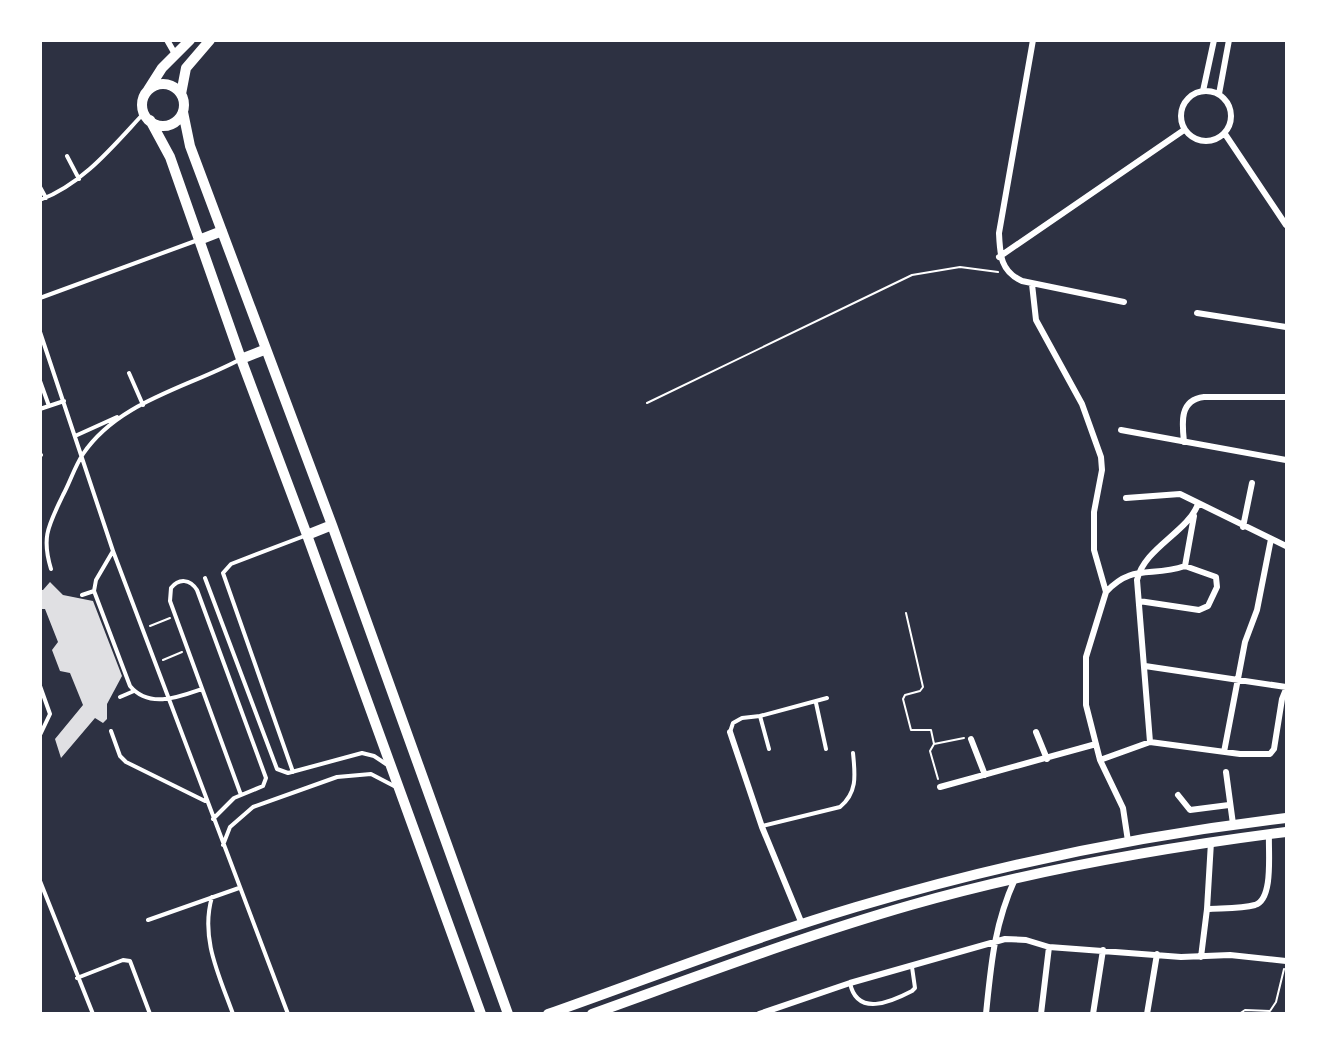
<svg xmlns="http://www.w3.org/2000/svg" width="1327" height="1054" viewBox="0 0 1327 1054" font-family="Inter,sans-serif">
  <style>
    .building { fill: #e0e0e3 }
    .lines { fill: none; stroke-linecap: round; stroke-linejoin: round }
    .path { stroke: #fff; stroke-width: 2 }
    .service { stroke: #fff; stroke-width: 4 }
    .minor { stroke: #fff; stroke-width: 6 }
    .secondary { stroke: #fff; stroke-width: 10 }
  </style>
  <rect width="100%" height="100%" fill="#2d3142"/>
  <path class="building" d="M50 582 63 595 93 601 122 676 107 704V719L103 723 95 718 61 758 55 739 83 705 70 673 60 671 52 650 58 642 45 609H40V590H43Z"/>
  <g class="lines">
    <path class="path" d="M647 403 912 275 960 267 998 272
      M906 613 923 687 920 691 905 695 903 699 911 730H931L934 744 930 751 938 779
      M150 626 170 618
      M163 660 182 652
      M934 744 964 738
      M1239 1014 1245 1010 1270 1011 1276 1002 1284 969"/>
    <path class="service" d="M67 156 79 179
      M40 187 46 198
      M40 200C83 184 114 145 144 113
      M40 298 198 240
      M40 332 113 551 288 1014
      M129 373 143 405
      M40 381 49 406
      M40 409 64 401
      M75 436 117 417
      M40 454 41 455
      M113 551 96 580 94 591 130 686C149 709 179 697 202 689
      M51 569C41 536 49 525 63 495 70 482 75 466 83 454 118 402 186 388 239 360
      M205 578 277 769 288 773 362 753 374 756 386 764
      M82 595 94 591
      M40 686 50 714 40 735
      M120 697 134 691
      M816 703 826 749
      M760 716 769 749
      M111 731 120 756 126 762 205 801
      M730 732 733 723 742 718 760 716 827 698
      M293 772 223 573 231 564 307 535
      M213 819 234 798 263 786 266 778 197 590C190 579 179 578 171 588L170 601 241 795
      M762 826 840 807C858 792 855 774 853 753
      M223 845 230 827 253 807 337 777 371 774 394 786
      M40 881 93 1014
      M212 897C200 938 219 975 233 1014
      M148 920 239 888
      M77 978 123 960 130 961 150 1014
      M850 983C857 1017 891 1002 912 991L915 988 912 967"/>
    <path class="minor" d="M167 40 175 54
      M1033 40 999 233C1000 254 1000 271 1022 281L1124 302
      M1181 116a25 25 0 1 1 50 0a25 25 0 1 1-50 0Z
      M1203 91 1214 40
      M1219 94 1229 40
      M1225 134 1286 225
      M999 257 1184 130
      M1032 284 1036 320 1082 404 1101 457 1102 470 1094 512V550L1106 592 1086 657V705L1100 760 1123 808 1128 841
      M1197 313 1286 327
      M1121 430 1286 460
      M1184 442C1182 423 1179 400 1204 397H1286
      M1126 498 1180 494 1286 546
      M1243 527 1252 483
      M1106 592C1133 563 1151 578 1185 566L1194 516
      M1139 601 1199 610 1208 606 1217 587 1216 577 1185 566
      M1145 666 1286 687
      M730 732 762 827 802 924
      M1036 732 1047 759
      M971 739 985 775
      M1150 742 1137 580C1144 548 1188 532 1198 504
      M1224 752 1245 642 1257 610 1271 539
      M1100 760 1150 742 1240 754H1270L1274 749 1282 699 1286 689
      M1226 772 1233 824
      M940 787 1096 744
      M1178 795 1190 810 1229 805
      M1207 909C1222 908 1241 909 1255 905 1274 899 1268 851 1269 834
      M1201 957 1207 909 1211 842
      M759 1014 850 983 1005 939 1026 940 1049 947 1076 949 1181 957 1230 955 1286 961
      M986 1014C991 965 994 925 1015 879
      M1041 1014 1049 947
      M1093 1014 1103 950
      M1147 1014 1157 954"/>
    <path class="secondary" d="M142 105a21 21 0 1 1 42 0a21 21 0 1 1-42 0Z
      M148 90 162 68 190 40
      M181 94 186 68 210 40
      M183 112 190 146 332 525 508 1014
      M150 120 170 157 241 359 307 535 481 1014
      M199 240 222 231
      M241 359 264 350
      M307 535 332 525
      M548 1014C650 978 752 938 856 907 997 865 1141 835 1286 818
      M592 1014C698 976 803 936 911 905 1034 870 1160 848 1286 832"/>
  </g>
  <rect width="1327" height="1054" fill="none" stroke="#ffffff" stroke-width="84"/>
</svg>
